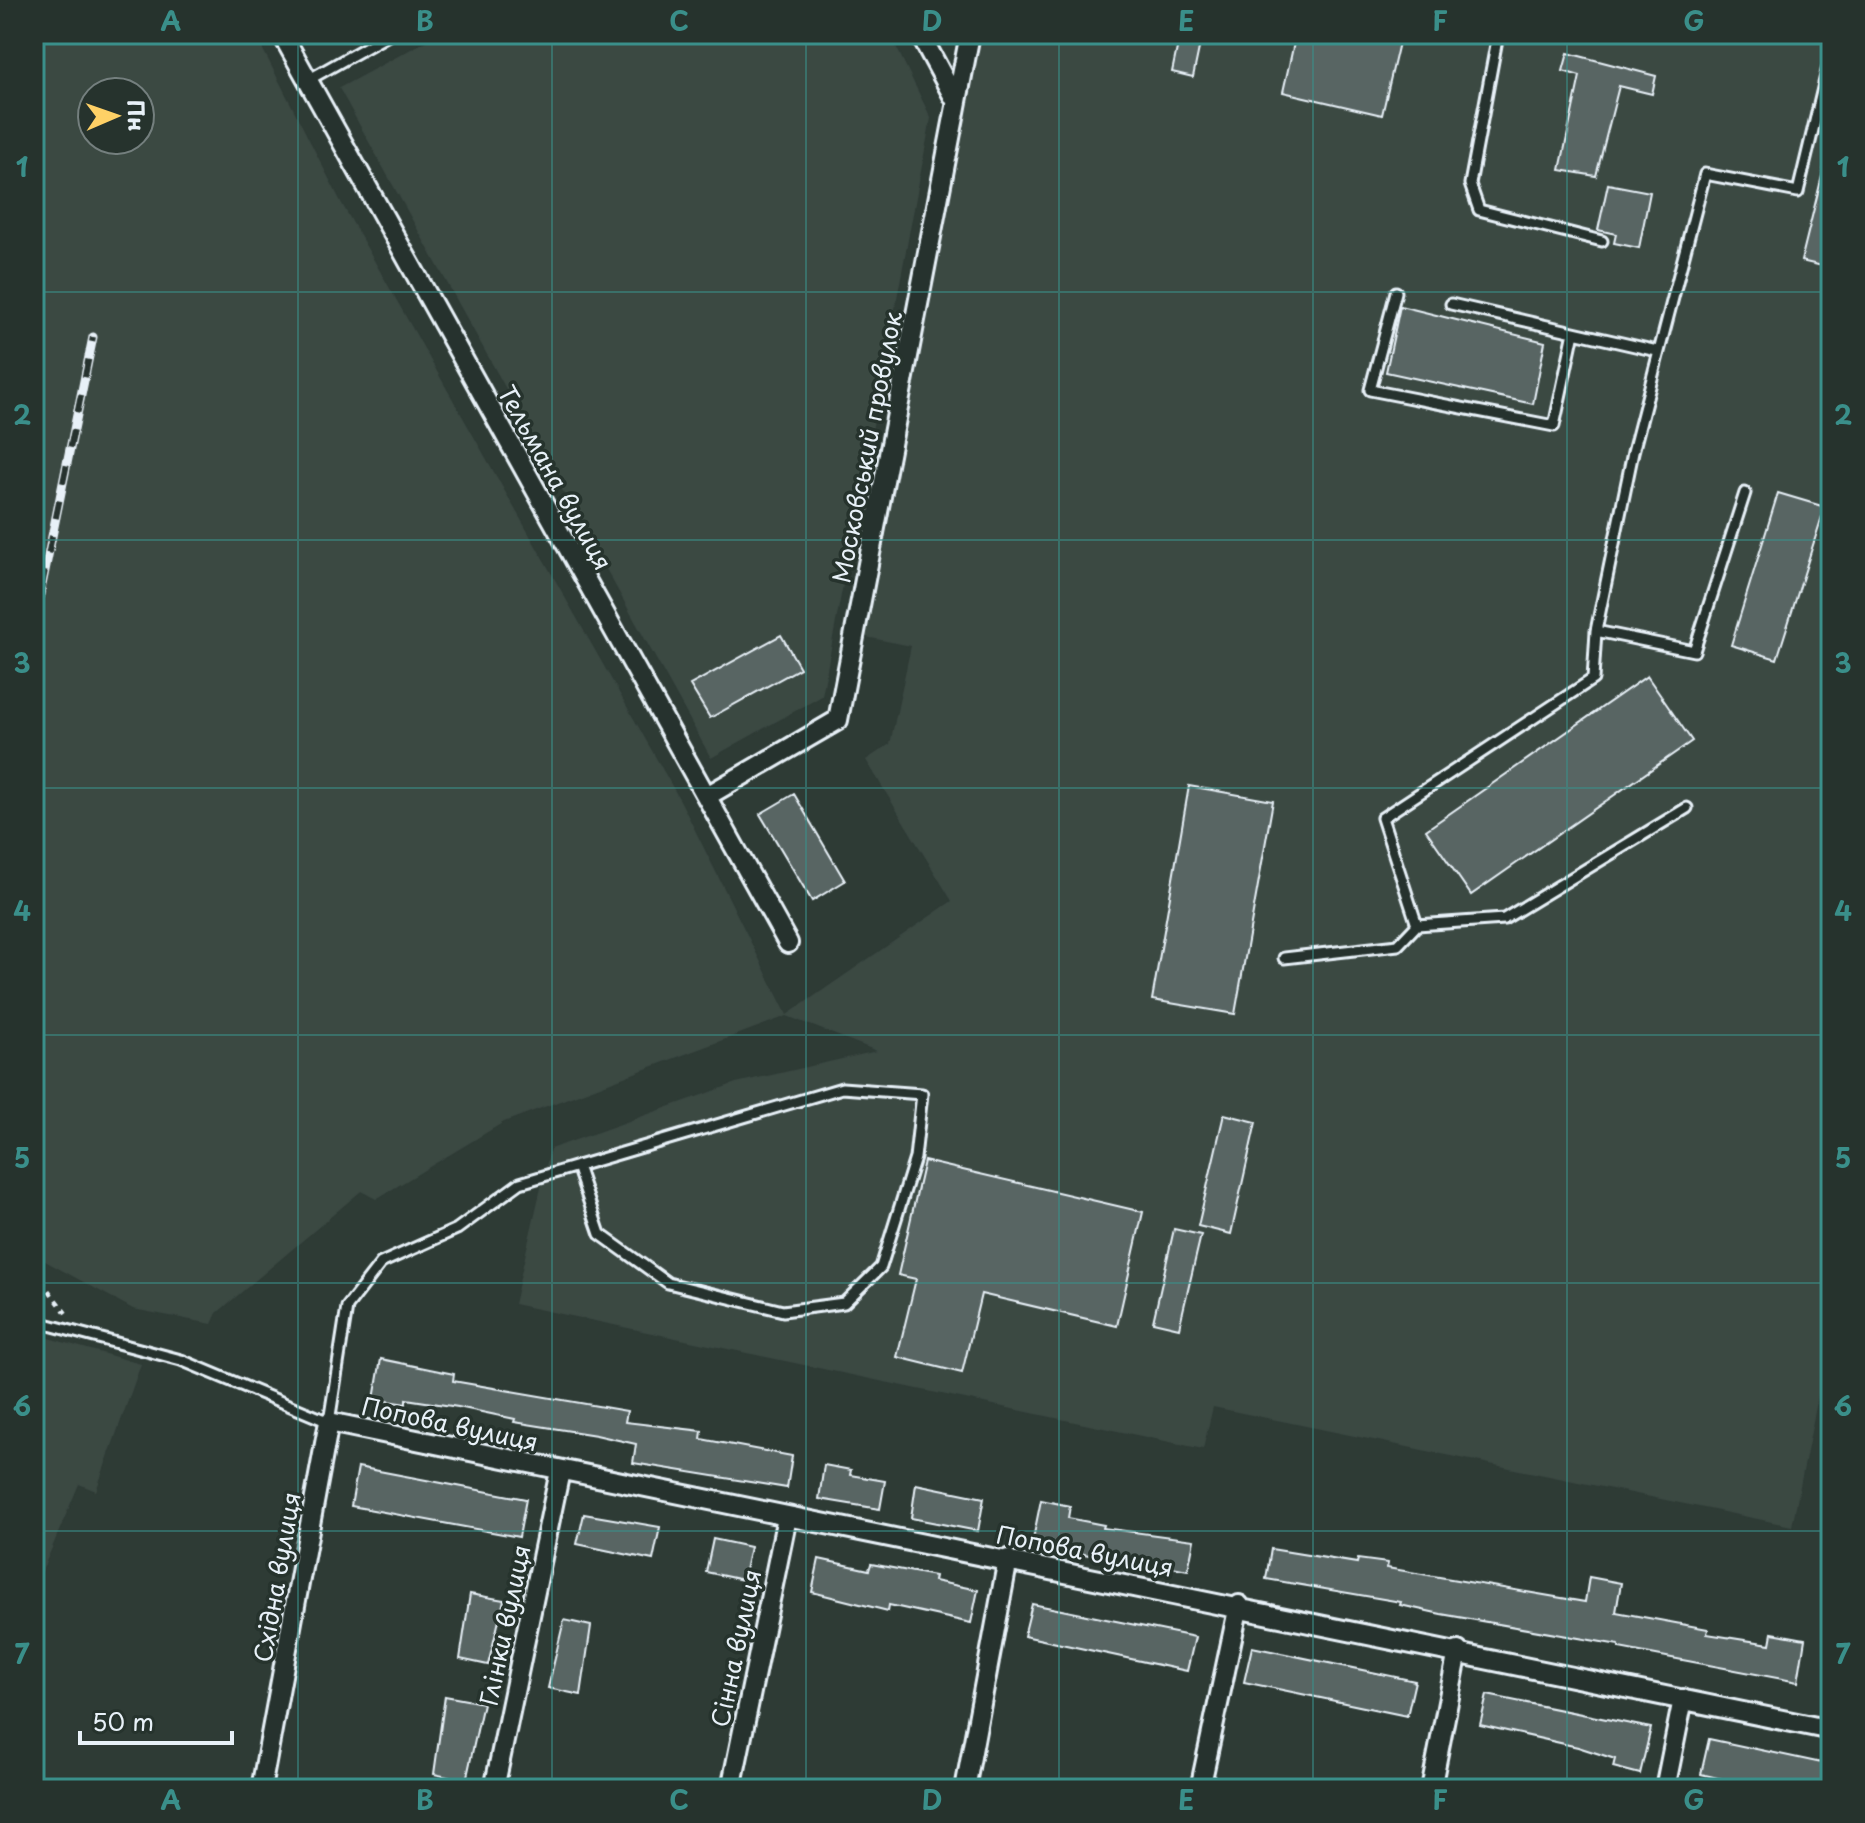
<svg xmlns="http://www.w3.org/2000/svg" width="1865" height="1823" viewBox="0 0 1865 1823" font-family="'Playpen Sans',sans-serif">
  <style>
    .built { fill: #3b4843; fill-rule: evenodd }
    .building { fill: #596563; stroke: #e8f1f8; stroke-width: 2 }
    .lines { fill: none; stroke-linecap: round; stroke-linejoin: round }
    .service-casing { stroke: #e8f1f8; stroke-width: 15 }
    .minor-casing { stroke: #e8f1f8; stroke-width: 24 }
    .path { stroke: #e8f1f8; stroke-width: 4; stroke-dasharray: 6 6; stroke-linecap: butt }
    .service { stroke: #26332d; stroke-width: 9 }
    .minor { stroke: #26332d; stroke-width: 18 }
    .rail-casing { stroke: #e8f1f8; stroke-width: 9 }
    .rail { stroke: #26332d; stroke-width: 6; stroke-dasharray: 18; stroke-linecap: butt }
    .grid { fill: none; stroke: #3a8f8a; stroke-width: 2; stroke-opacity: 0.55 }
    .labels { text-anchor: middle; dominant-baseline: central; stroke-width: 7; stroke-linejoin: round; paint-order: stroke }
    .street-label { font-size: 24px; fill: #e8f1f8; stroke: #26332d }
    .neatline { fill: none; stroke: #3a8f8a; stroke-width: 3 }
    .grid-label { font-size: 26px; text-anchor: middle; font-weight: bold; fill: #3a8f8a }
  </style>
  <rect width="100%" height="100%" fill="#2e3b35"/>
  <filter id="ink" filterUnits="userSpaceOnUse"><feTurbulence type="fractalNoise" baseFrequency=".0125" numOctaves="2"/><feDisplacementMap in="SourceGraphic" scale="16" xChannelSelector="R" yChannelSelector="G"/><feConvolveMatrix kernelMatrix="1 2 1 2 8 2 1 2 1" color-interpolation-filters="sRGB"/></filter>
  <g filter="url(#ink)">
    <path class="built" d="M34 34H255L342 204 681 802 787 1015 952 901 866 760 890 744 911 646 861 636 981 34H1831V1332L1792 1526 1213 1407 1203 1449 514 1304 550 1149 736 1083 877 1051 787 1016 504 1122 376 1199 361 1191 217 1313 212 1324 133 1309 34 1255ZM92 92H140V140H92Z
      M439 34H890L931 118 822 696 711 758 339 88Z
      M34 1334 141 1364 96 1491 79 1484 34 1590Z"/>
    <path class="building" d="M1180 34H1202L1193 77 1172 72Z
      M1296 34H1401L1382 115 1283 92Z
      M1568 53 1656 76 1652 94 1619 86 1596 176 1560 170 1580 76 1563 71Z
      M1825 164 1831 165V268L1801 261Z
      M1608 184 1650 192 1639 248 1614 243 1616 234 1598 230Z
      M1400 306 1545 342 1533 404 1386 372Z
      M1778 493 1825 507 1777 659 1731 645Z
      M781 635 800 668 710 718 690 685Z
      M1647 676 1692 741 1471 895 1426 830Z
      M1189 786 1273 801 1235 1014 1152 1000Z
      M794 794 845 881 812 901 760 814Z
      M1224 1114 1256 1122 1231 1234 1198 1226Z
      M924 1161 1143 1212 1117 1326 981 1294 962 1373 897 1357 916 1279 898 1275Z
      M1174 1229 1201 1235 1179 1328 1153 1322Z
      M381 1359 454 1374 453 1381 627 1411 625 1422 702 1431 701 1439 792 1456 787 1488 633 1463 636 1444 596 1435 514 1422 515 1419 458 1407 406 1399V1404L374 1399Z
      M824 1465 851 1470 850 1475 885 1481 880 1509 819 1499Z
      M358 1467 526 1499 519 1537 351 1506Z
      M916 1484 984 1498 978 1531 911 1518Z
      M1041 1500 1070 1506 1068 1518 1104 1525 1103 1528 1194 1540 1188 1570 1146 1562V1566L1032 1544Z
      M584 1514 660 1527 653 1560 577 1544Z
      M713 1539 750 1547 743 1580 706 1572Z
      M1271 1549 1357 1563 1358 1559 1388 1563 1387 1568 1585 1602 1589 1577 1621 1583 1616 1612 1708 1629 1707 1634 1770 1644 1772 1633 1805 1639 1798 1682 1619 1648V1645L1441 1614 1400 1605 1401 1602 1266 1579Z
      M819 1559 869 1570 871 1564 935 1576 934 1581 978 1590 971 1623 889 1605 888 1611 812 1592Z
      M470 1594 504 1600 488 1665 460 1659Z
      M1032 1604 1195 1637 1187 1671 1024 1636Z
      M564 1620 591 1626 581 1695 548 1688Z
      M1252 1647 1415 1681 1407 1716 1244 1682Z
      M1487 1695 1651 1728 1640 1774 1613 1767 1615 1759 1578 1747 1480 1725Z
      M445 1696 483 1703 466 1781 434 1774Z
      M1709 1739 1831 1765 1826 1789H1746L1747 1785 1701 1774Z"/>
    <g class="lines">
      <g class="service-casing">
        <path id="service" d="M1498 34 1470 184 1479 210 1602 241
          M308 80 390 34
          M1396 292 1370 390 1554 426 1574 332
          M1451 304 1657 351
          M1745 493 1694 651 1596 631 1633 452 1705 174 1798 192 1828 67 1831 65
          M1417 925 1504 919 1687 808
          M1284 958 1398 945 1417 925 1382 818 1593 679 1596 631
          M34 1321 181 1360 329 1422 347 1307 381 1263 457 1229 520 1183 842 1088 922 1094 915 1158 881 1267 844 1303 783 1311 668 1283 600 1234 577 1166"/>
      </g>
      <g class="minor-casing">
        <path id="minor" d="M282 34 788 943
          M920 34 956 101
          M707 796 838 720 970 34
          M261 1789 329 1422 1831 1730
          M494 1789 560 1471
          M731 1789 787 1517
          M965 1789 1008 1559
          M1200 1789 1239 1605
          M1431 1789 1458 1651
          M1665 1789 1683 1699"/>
      </g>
      <path class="path" d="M34 1271 66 1313"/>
      <use href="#service" class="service"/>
      <use href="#minor" class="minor"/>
      <g class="rail-casing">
        <path id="rail" d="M34 624 93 337"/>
      </g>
      <use href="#rail" class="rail"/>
    </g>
  </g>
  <path class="grid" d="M298 34V1789M552 34V1789M806 34V1789M1059 34V1789M1313 34V1789M1567 34V1789M34 292H1831M34 540H1831M34 788H1831M34 1035H1831M34 1283H1831M34 1531H1831"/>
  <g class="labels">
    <g class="street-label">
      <text transform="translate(866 447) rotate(-79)">Московський провулок</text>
      <text transform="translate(556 477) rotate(61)">Тельмана вулиця</text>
      <text transform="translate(450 1423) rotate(12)">Попова вулиця</text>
      <text transform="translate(1085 1550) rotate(11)">Попова вулиця</text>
      <text transform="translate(276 1577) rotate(-80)">Східна вулиця</text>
      <text transform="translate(504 1625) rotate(-78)">Глінки вулиця</text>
      <text transform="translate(735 1648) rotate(-78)">Сінна вулиця</text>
    </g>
  </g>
  <rect width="1865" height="1823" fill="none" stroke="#26332d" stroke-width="88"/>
  <g transform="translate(116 116) rotate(88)"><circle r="38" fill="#26332d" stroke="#747f7e" stroke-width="2"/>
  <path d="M0-6L14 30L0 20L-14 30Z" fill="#ffd166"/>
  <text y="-12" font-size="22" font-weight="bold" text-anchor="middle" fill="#e8f1f8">Пн</text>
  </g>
  <path d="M80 1731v12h152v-12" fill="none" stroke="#e8f1f8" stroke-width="4"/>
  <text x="92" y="1731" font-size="24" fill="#e8f1f8" stroke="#26332d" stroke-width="6" paint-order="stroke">50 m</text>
  <rect x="44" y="44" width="1777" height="1735" class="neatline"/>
  <g class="grid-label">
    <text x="171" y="31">A</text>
    <text x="425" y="31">B</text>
    <text x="679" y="31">C</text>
    <text x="932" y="31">D</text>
    <text x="1186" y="31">E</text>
    <text x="1440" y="31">F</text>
    <text x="1694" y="31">G</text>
    <text x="22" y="177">1</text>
    <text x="1843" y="177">1</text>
    <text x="22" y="425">2</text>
    <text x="1843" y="425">2</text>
    <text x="22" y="673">3</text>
    <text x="1843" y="673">3</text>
    <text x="22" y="921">4</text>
    <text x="1843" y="921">4</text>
    <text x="22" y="1168">5</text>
    <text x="1843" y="1168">5</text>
    <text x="22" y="1416">6</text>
    <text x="1843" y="1416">6</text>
    <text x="22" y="1664">7</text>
    <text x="1843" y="1664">7</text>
    <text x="171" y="1810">A</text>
    <text x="425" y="1810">B</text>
    <text x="679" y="1810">C</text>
    <text x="932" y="1810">D</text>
    <text x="1186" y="1810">E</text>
    <text x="1440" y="1810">F</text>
    <text x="1694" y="1810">G</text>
  </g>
</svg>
